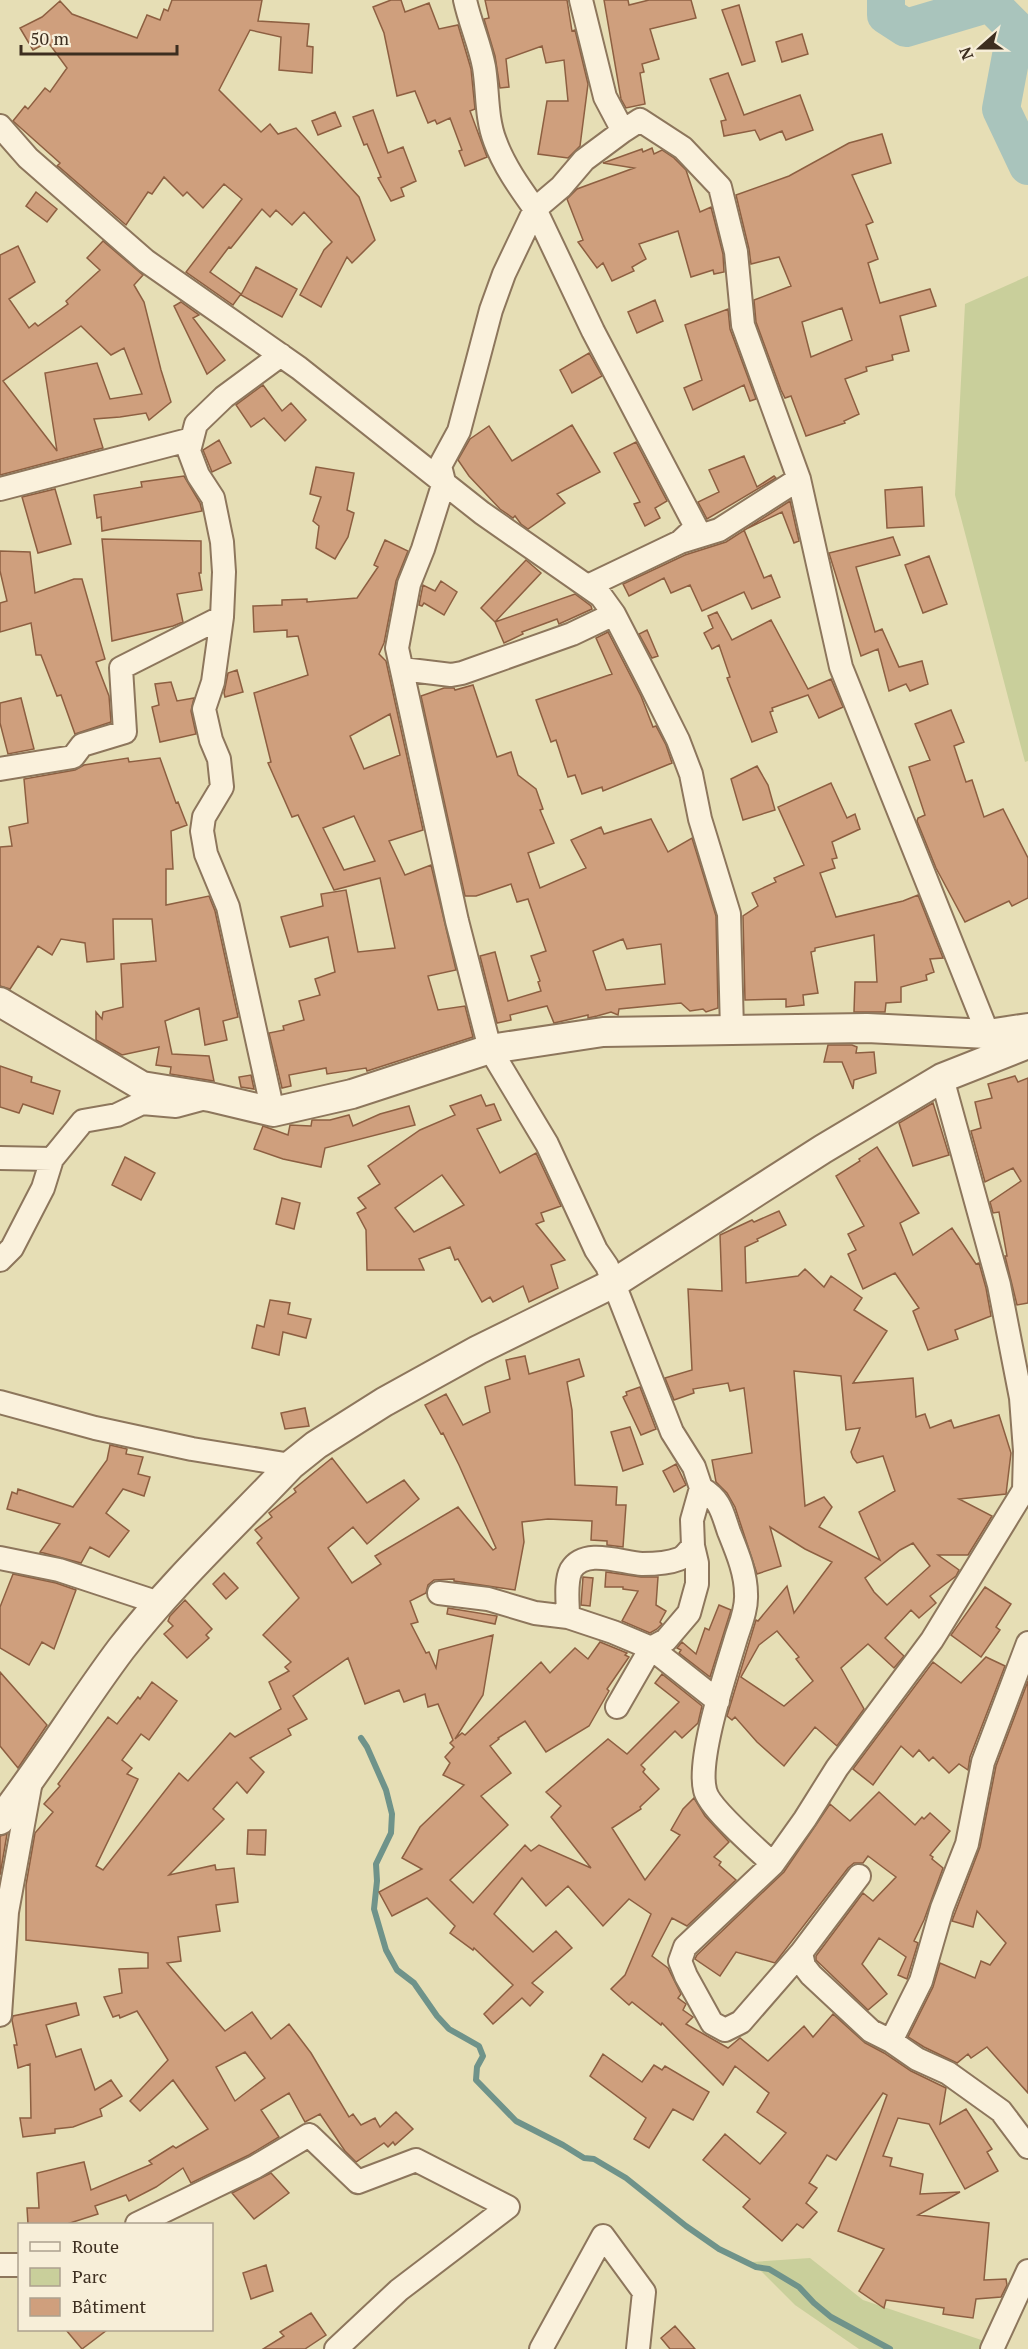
<svg xmlns="http://www.w3.org/2000/svg" width="1028" height="2349" viewBox="0 0 1028 2349" font-family="'PT Serif',serif">
  <style>
    .farmland { fill: #e6deb5; fill-rule: evenodd }
    .green { fill: #c9cf9b }
    .lines { fill: none; stroke-linecap: round; stroke-linejoin: round }
    .stream { stroke: #6f938a; stroke-width: 6 }
    .river { stroke: #a9c4bc; stroke-width: 38 }
    .building { fill: #cf9f7d; stroke: #8d5f41; stroke-width: 1.5; fill-rule: evenodd }
    .minor-casing { stroke: #8d765c; stroke-width: 26 }
    .tertiary-casing { stroke: #8d765c; stroke-width: 32 }
    .minor { stroke: #faf1dc; stroke-width: 22 }
    .tertiary { stroke: #faf1dc; stroke-width: 28 }
  </style>
  <rect width="100%" height="100%" fill="#f0e4c8"/>
  <path class="farmland" d="M0 0H1028V2349H0ZM20 2224H212V2330H20Z"/>
  <path class="green" d="M1028 276V761L1025 762 955 495 965 304Z
    M810 2258 863 2300 1008 2349H859L795 2305 752 2262Z"/>
  <g class="lines">
    <path class="stream" d="M361 1738 367 1747 386 1790 392 1814 391 1833 376 1864 377 1881 374 1909 386 1950 397 1970 414 1983 437 2016 449 2029 479 2046 483 2056 477 2067 476 2080 516 2121 563 2145 584 2158 594 2159 626 2178 686 2226 719 2249 756 2267 769 2269 799 2287 814 2303 831 2317 890 2349"/>
    <path class="river" d="M886 0V15L906 28 990 3 1016 29 1001 109 1028 166"/>
  </g>
  <path class="building" d="M172 0H262L258 21 309 24 307 46 313 47 312 73 279 70 281 37 250 30 219 90 261 132 270 124 278 134 296 128 359 197 375 240 352 263 347 257 321 307 300 295 324 250 332 242 304 212 292 225 276 210 270 217 262 209 231 248 229 247 210 272 241 294 233 305 186 272 242 199 224 184 203 208 187 192 183 196 164 177 152 194 148 192 126 225 59 167 57 166 60 163 13 121 25 106 28 109 45 88 50 92 67 68 48 42 33 50 20 28 42 17 60 1 72 14 137 38 147 15 160 20 164 9 168 11Z
    M391 0H401L405 12 429 3 439 29 458 25 471 69 475 109 470 111 487 157 465 166 459 151 462 150 450 118 437 124 435 120 428 123 415 91 397 96 384 33 373 7Z
    M485 0H567L572 31 575 30 588 84 580 146 568 158 538 154 547 101H568L564 60 546 63 542 46 506 59 509 87 500 88 495 56 484 19 489 18Z
    M604 0H628L629 5 649 0H691L696 18 650 29 659 59 642 64 644 72 640 73 645 104 626 108 621 99Z
    M739 5 755 61 742 65 722 10Z
    M802 34 808 54 782 62 776 42Z
    M728 73 744 115 800 95 813 130 786 140 782 131 760 140 755 130 724 136 721 121 726 120 710 79Z
    M373 110 388 153 403 147 416 181 401 188 404 196 391 201 378 178 381 177 367 144 364 145 353 117Z
    M335 112 341 126 318 135 312 121Z
    M882 134 891 163 852 175 873 222 866 225 878 259 868 263 880 303 930 289 936 306 900 316 909 351 892 355 893 360 866 367 867 371 845 379 859 414 844 421 845 423 806 436 791 396 785 398 781 390 756 322 754 300 791 286 779 257 751 264 749 249 736 195 789 176 849 143ZM842 308 852 340 811 357 802 322Z
    M652 148 654 154 662 150 674 158 686 170 700 212 711 207 723 254 724 272 714 274 713 270 691 277 678 231 639 244 646 259 632 267 634 271 612 281 603 263 597 268 578 242 583 240 567 199 577 189 634 168 603 163 642 149 643 152Z
    M36 192 57 209 47 222 26 206Z
    M103 241 143 275 134 285 144 302 161 370 171 402 149 420 146 413 120 417 94 419 103 448 0 475V255L18 246 35 282 9 299 29 328 35 323 38 326 68 304 66 301 100 270 87 258ZM81 326 111 355 124 348 142 394 110 399 97 363 45 373 57 451 3 381Z
    M256 267 297 289 282 317 241 295Z
    M655 300 663 321 637 333 628 312Z
    M181 302 199 315 193 318 225 360 207 374 174 306Z
    M728 309 730 329 756 399 750 401 744 385 693 410 684 388 702 380 685 325Z
    M589 353 602 376 572 393 560 370Z
    M263 385 282 411 291 403 306 420 285 441 264 418 251 427 236 405Z
    M572 425 600 472 557 494 565 503 528 529 521 524 515 516 513 518 500 509 469 476 458 460 470 439 489 426 512 461Z
    M219 440 231 463 212 472 203 450Z
    M636 442 667 501 655 508 660 518 645 526 634 504 640 502 614 453Z
    M744 456 757 487 774 476 776 478 707 519 698 502 719 492 709 470Z
    M316 467 354 473 347 510 354 513 348 537 335 559 316 548 319 526 313 521 321 497 310 494Z
    M184 476 200 503 202 511 102 531 101 517 97 518 94 495 142 487 141 482Z
    M922 487 924 526 887 528 885 490Z
    M55 489 71 544 38 553 22 497Z
    M790 501 799 541 794 543 782 512 744 530 764 578 771 575 780 597 752 609 744 592 702 611 690 585 671 593 664 578 629 596 623 584 685 555 726 542Z
    M893 537 900 555 856 567 875 632 882 629 899 667 922 661 928 684 910 691 906 684 889 691 878 649 861 656 829 553Z
    M102 539 201 541V573H199L202 590 177 594 183 622 173 626 112 641Z
    M385 540 408 551 396 581 384 643 379 654 386 661 423 830 389 841 405 875 431 865 456 970 428 976 438 1010 465 1006 473 1037 367 1071 366 1068 327 1074 326 1068 289 1075 291 1086 282 1088 269 1033 284 1030 283 1026 304 1020 299 1001 320 995 315 979 335 972 328 937 290 947 281 917 323 906 321 894 346 890 358 952 395 948 380 878 334 890 298 815 292 817 268 763 271 762 254 693 308 675 298 636 287 637V630L254 632 253 606 282 605V600L307 599V602L357 598 378 567 374 565ZM390 714 400 755 364 769 350 736ZM354 816 375 861 344 870 323 828Z
    M0 551 30 552 35 593 74 579H82L105 659 96 662 109 696 111 722 75 734 61 695 57 696 41 655H36L31 623 0 632V603L7 601 0 571Z
    M929 556 947 604 923 613 905 565Z
    M526 560 541 573 495 622 481 608Z
    M441 581 457 592 444 615 424 603 422 606 419 605 423 585 435 591Z
    M575 594 591 606 592 609 559 624 557 619 522 632 523 634 504 643 495 622Z
    M717 612 732 640 771 620 808 689 831 679 843 707 819 718 808 695 772 708 773 711 770 712 777 732 752 742 727 678 730 677 719 645 712 649 704 633 713 628 708 616Z
    M647 630 658 656 652 658 639 634Z
    M608 632 641 696 653 727 656 726 666 745 672 763 603 791 602 787 582 794 575 775 568 777 556 740 551 742 536 700 612 674 596 638Z
    M237 670 243 692 225 697 224 693 228 673Z
    M171 682 177 701 194 698 191 711 196 734 160 742 152 707 159 705 155 684Z
    M473 685 497 757 511 752 518 775 536 789 543 809 540 810 554 843 528 853 540 888 586 868 571 840 601 827 604 834 651 819 668 852 692 838 716 916 718 1008 706 1012 703 1009 690 1011 681 1003 619 1009 618 1015 611 1012 597 1016 588 1018V1015L554 1023 547 1006 510 1015 511 1020 497 1023 480 956 495 952 508 1001 541 991 538 982 540 981 531 956 546 951 528 899 517 902 511 884 476 896H465L421 696 444 688H454L455 690ZM623 939 627 949 661 944 665 984 606 990 593 951Z
    M21 698 34 749 8 754 0 723V703Z
    M951 710 964 742 954 746 966 782 972 780 984 817 1003 809 1028 858V898L1012 906 1009 901 965 922 936 868 917 821 918 818 925 815 909 767 930 760 915 724Z
    M128 758 129 762 160 758 176 803 178 802 187 825 171 831 173 869H166V905L209 896 215 911 238 1017 223 1021 227 1040 205 1045 199 1008 165 1021 172 1054 209 1056 214 1081 170 1074 171 1067 156 1065 159 1047 122 1055 96 1040V1012L102 1019 103 1012 123 1007 121 964 156 961 152 919H113L114 959 87 962 85 943 61 939 52 955 38 946 10 989 0 986V847L12 846 9 827 28 823 24 779 75 770 84 765Z
    M757 766 768 785 775 810 743 820 731 779Z
    M831 783 847 818 855 814 860 829 832 842 837 858 832 859 835 868 820 873 836 917 903 901 918 895 943 958 930 959 934 972 926 975 927 980 901 987V1002L886 1003 885 1012H854L855 982H877L874 935 815 948V951L811 952 818 993 803 995 804 1005 786 1007V999L745 1000 743 916 758 906 752 893 776 882 774 878 804 865 778 807Z
    M828 1045H852L857 1047 856 1053 874 1052 876 1073 854 1080 853 1089 842 1062H824Z
    M0 1066 32 1077 31 1082 60 1091 53 1114 23 1104 19 1113 0 1107Z
    M251 1075 254 1089 241 1087 239 1077Z
    M1015 1076 1018 1082 1028 1078V1303L1017 1305 1005 1256H1007L999 1212 993 1213 990 1202 1021 1181 1013 1168 985 1182 971 1131 981 1128 975 1102 992 1098 988 1084Z
    M481 1095 486 1106 494 1104 501 1120 477 1129 500 1173 536 1153 561 1206 541 1213 544 1221 536 1224 565 1260 551 1265 558 1288 529 1302 523 1286 493 1302 490 1297 482 1302 458 1259 455 1260 450 1247 419 1259 424 1270H367L366 1230 357 1213 366 1208 358 1198 380 1184 368 1166 420 1130 455 1115 450 1106ZM442 1175 464 1205 414 1232 395 1208Z
    M933 1103 949 1155 913 1166 899 1123Z
    M409 1106 415 1125 325 1148 321 1167 283 1159 254 1149 263 1126 288 1135 290 1125 311 1126 312 1120H330L349 1115 353 1126 380 1114Z
    M877 1147 919 1213 900 1223 913 1255 952 1228 976 1264 979 1263 986 1288 991 1316 955 1330 958 1339 928 1350 913 1311 919 1308 895 1273 863 1289 848 1254 856 1250 848 1234 864 1226 836 1176 860 1161 859 1159Z
    M125 1157 155 1173 141 1200 112 1185Z
    M282 1198 300 1203 294 1229 276 1224Z
    M779 1211 786 1225 757 1239 758 1241 745 1247 746 1283 798 1276 805 1269 824 1287 831 1276 862 1298 854 1310 887 1331 853 1383 913 1378 916 1417 925 1414 930 1428 951 1420 954 1428 999 1415 1011 1453 1006 1494 959 1499 992 1516 968 1555H938L959 1570 956 1576 930 1596 936 1603 919 1618 911 1610 885 1638 904 1656 894 1668 868 1644 841 1668 864 1709 837 1746 815 1727 784 1766 757 1742 735 1717 732 1720 727 1716 756 1620 758 1621 787 1586 794 1613 832 1562 805 1549 770 1527 781 1566 757 1574 735 1507 727 1493 716 1482 712 1460 752 1453 744 1388 730 1391 728 1383 693 1389 694 1393 674 1400 665 1378 692 1370 688 1289 722 1291 720 1235 752 1220 754 1222ZM794 1371 841 1376 846 1430 860 1428 851 1452 853 1458 857 1463 883 1456 895 1491 859 1512 880 1560 819 1527 832 1507 824 1497 805 1506ZM913 1543 930 1566 887 1605 874 1592 865 1578 900 1550ZM777 1631 799 1657 796 1659 813 1681 784 1706 741 1677 759 1645Z
    M270 1300 290 1303 288 1314 311 1319 306 1338 283 1332 279 1355 252 1348 257 1325 264 1327Z
    M525 1356 529 1374 579 1359 584 1376 567 1382 572 1410 575 1485 617 1487 616 1505H626L623 1547 607 1545V1541L591 1540 592 1521 548 1519 522 1522 524 1542 515 1590 454 1581V1579L434 1580 428 1585 426 1593 410 1601 418 1622 411 1624 426 1653 429 1652 436 1668 439 1650 493 1635 483 1695 455 1739 462 1733 465 1735 541 1662 550 1673 575 1648 588 1659 600 1642 627 1653 625 1655 629 1657 607 1689 609 1691 589 1726 546 1752 525 1721 498 1738 499 1739 490 1746 511 1773 481 1796 508 1825 450 1880 473 1903 525 1845 531 1851 539 1845 591 1868 551 1817 561 1806 546 1792 608 1739 627 1754 679 1702 655 1683 662 1674 702 1706 698 1723 682 1738 675 1731 641 1765 645 1769 643 1772 659 1789 640 1807 641 1809 612 1828 645 1880 680 1835 671 1830 683 1809 694 1798 705 1816 729 1842 714 1857 721 1862 719 1865 736 1880 687 1926 672 1918 652 1956 668 1968 681 1994 678 1998 686 2004 683 2010 693 2017 686 2024 728 2048 740 2038 768 2061 804 2026 813 2037 833 2014 865 2043 884 2053 911 2071 946 2088 940 2124 966 2109 992 2149 987 2152 998 2171 965 2189 929 2124 898 2118 883 2156 892 2158 890 2166 923 2174 920 2194 960 2192 918 2215 989 2223 984 2280 1006 2279 1007 2285 1001 2297 976 2299 973 2318 943 2314 944 2308 886 2300 884 2308 859 2291 884 2249 838 2231 887 2095 883 2093 836 2160 827 2155 809 2183 817 2188 806 2203 817 2212 803 2228 797 2224 782 2241 743 2207 750 2199 703 2160 725 2134 760 2164 786 2133 757 2112 769 2093 735 2066 723 2085 662 2023 661 2025 632 2002 629 2005 611 1989 625 1975 651 1914 629 1899 603 1926 568 1886 546 1906 522 1878 494 1914 533 1952 556 1931 572 1948 532 1983 543 1992 530 2006 522 1998 493 2024 484 2014 513 1985 474 1948 473 1950 450 1933 455 1926 427 1898 392 1916 379 1892 422 1869 402 1858 420 1827 464 1785 443 1775 450 1763 445 1757 454 1747 450 1743 453 1740 438 1704 428 1707 425 1694 404 1702 399 1690 365 1704 348 1658 293 1696 307 1719 288 1729 291 1735 250 1758 264 1772 247 1793 237 1782 213 1809 224 1819 169 1875 215 1865 216 1870 234 1868 238 1902 216 1905 220 1931 178 1937 181 1961 167 1963 225 2031 252 2012 271 2039 289 2024 311 2053 349 2117 353 2114 361 2125 375 2118 380 2127 396 2112 413 2129 395 2145 393 2142 388 2147 384 2143 356 2162 345 2151 320 2114 305 2122 289 2093 261 2110 279 2137 249 2155 191 2183 183 2168 156 2187 129 2201 126 2195 95 2206 98 2214 67 2224H28L27 2208H39L37 2173 84 2162 91 2190 152 2164 149 2161 173 2146 176 2148 208 2129 173 2080 140 2111 130 2101 168 2060 137 2011 120 2018 119 2015 113 2017 104 1997 122 1993 119 1969 148 1968V1953L26 1940V1885L35 1833 53 1812 44 1804 60 1786 58 1784 108 1717 117 1724 138 1697 140 1699 152 1682 177 1701 149 1740 141 1734 122 1760 132 1768 127 1774 138 1779 96 1866 103 1870 179 1773 188 1781 230 1733 235 1737 281 1709 269 1682 289 1671 285 1667 291 1662 263 1635 299 1598 257 1543 262 1538 255 1530 272 1517 269 1513 296 1492 294 1489 332 1458 367 1503 404 1480 419 1499 367 1544 353 1527 328 1548 352 1583 381 1564 375 1556 458 1507 493 1550 496 1548 459 1465 443 1433 441 1434 425 1405 446 1394 463 1425 490 1412 485 1387 510 1379 506 1360ZM245 2052 265 2078 235 2101 216 2067Z
    M640 1387 656 1429 641 1435 623 1397 627 1395 626 1392Z
    M305 1408 309 1426 285 1429 281 1413Z
    M630 1427 643 1464 623 1471 611 1432Z
    M110 1445 127 1449 126 1454 143 1457 138 1474 150 1477 144 1496 123 1489 106 1513 129 1531 109 1557 90 1547 81 1563 40 1552 60 1524 7 1509 12 1492 17 1494 18 1489 73 1507 107 1460Z
    M676 1464 686 1485 674 1492 663 1471Z
    M606 1572 641 1577H658L656 1605 666 1611 660 1622 662 1624 657 1629 650 1633 622 1621 638 1591 623 1589V1587H605Z
    M224 1573 238 1588 226 1599 213 1584Z
    M13 1574 56 1583 76 1590 54 1649 42 1642 29 1665 0 1648V1607Z
    M583 1577 593 1578 590 1606 581 1605Z
    M985 1587 1011 1604 996 1627 1000 1630 981 1657 951 1635Z
    M185 1600 212 1629 206 1635 209 1638 187 1658 164 1634 173 1626 168 1621 170 1616Z
    M719 1605 731 1610 710 1677 679 1653 681 1650 677 1648 682 1642 696 1654 705 1628 709 1630Z
    M448 1608 497 1616 495 1624 447 1614Z
    M986 1657 1005 1666 970 1757 968 1770 959 1764 949 1773 933 1757 929 1761 919 1750 913 1757 901 1746 873 1785 853 1769 933 1662 961 1683Z
    M0 1672 47 1725 18 1768 0 1746Z
    M1028 1681V2093L987 2047 971 2058 968 2054 957 2063 924 2047 908 2037 933 1987 940 1963 975 1978 981 1961 990 1965 1006 1943 977 1911 973 1927 952 1921 980 1847 996 1766Z
    M879 1792 915 1825 922 1817 924 1819 930 1813 950 1831 930 1855 933 1857 932 1859 943 1868 924 1920 914 1941 918 1943 907 1979 898 1975 906 1957 879 1938 862 1964 887 1994 868 2010 816 1960V1956L863 1893 873 1901 896 1877 868 1856 863 1863H854L848 1868 775 1963 736 1952 720 1976 695 1959 697 1955 784 1872 830 1804 850 1821Z
    M248 1830H266L265 1855 247 1854Z
    M7 1834 0 1875V1836Z
    M76 2003 79 2015 46 2025 56 2057 81 2049 95 2090 111 2080 122 2096 100 2109 102 2116 73 2127 55 2129V2133L23 2137 20 2118H31L30 2064 18 2068 14 2045H17L12 2020 13 2016Z
    M603 2054 642 2082 654 2065 662 2070 665 2066 709 2092 693 2120 673 2109 649 2148 634 2139 646 2118 590 2076Z
    M271 2173 289 2193 254 2219 232 2193Z
    M266 2265 273 2291 251 2299 243 2273Z
    M311 2313 326 2335 305 2349H263L284 2336 280 2332Z
    M675 2326 695 2349H670L661 2338Z
    M66 2330H107L82 2349Z"/>
  <g class="lines">
    <g class="minor-casing">
      <path id="minor" d="M465 0C470 23 480 45 484 67 488 91 486 118 495 141 504 166 520 188 535 209L504 274 491 310 459 431 440 466 444 482 423 549 409 584 397 648 457 921 490 1049 547 1144 596 1250 607 1266 672 1432 694 1467 701 1488 692 1520 693 1546 697 1563V1584L689 1613 666 1640 651 1648 617 1707
        M581 0 605 97 623 131 640 120 683 148 720 187 736 252 743 325 799 479 841 667 988 1034
        M0 126 28 158 146 261 299 368 482 513 601 596 614 614 647 678 678 740 691 774 700 819 729 914 732 1030
        M623 131 584 160 561 187 535 209 593 331 696 527 680 542
        M0 489 192 439
        M588 586 680 542 719 530 799 479
        M402 669 451 675 462 673 572 634 614 614
        M0 769 73 757 82 745 125 732 121 668 222 617
        M273 1112 228 907 206 854 202 831 204 817 222 787 219 759 211 740 204 709 213 682 222 617 224 572 222 542 213 498 198 475 189 451 196 424 224 397 281 355
        M0 1158 52 1159
        M0 1260 12 1248 43 1188 52 1159 83 1121 117 1115 142 1103 176 1106 202 1099
        M0 1402 95 1428 192 1449 291 1465
        M701 1488C721 1500 722 1512 729 1532 737 1552 746 1573 746 1594 747 1609 740 1625 736 1638 726 1672 697 1758 705 1790 708 1807 758 1850 773 1864
        M0 1558 59 1570 159 1603
        M439 1593 488 1599 535 1613 568 1617C568 1603 565 1582 571 1570 585 1547 622 1563 642 1564 653 1564 669 1563 679 1559 685 1557 689 1550 693 1546
        M568 1617 613 1632 651 1648 718 1701
        M859 1876 801 1953 804 1966 811 1975 871 2031 891 2041 921 1981 942 1908 967 1844 983 1762 1028 1643
        M801 1953 741 2022 725 2030 712 2023 686 1976 680 1961 685 1947 773 1864 805 1819 837 1768 932 1640 1024 1490 1025 1451 1021 1398 999 1285 942 1078
        M0 2015 7 1912 31 1781
        M891 2041 917 2059 948 2073 1001 2111 1028 2147
        M137 2224 255 2167 309 2135 358 2182 416 2160 508 2207 399 2290 336 2349
        M0 2265H20
        M541 2349 603 2236 644 2292 638 2349
        M992 2349 1028 2271"/>
    </g>
    <g class="tertiary-casing">
      <path id="tertiary" d="M0 1002 142 1086 210 1097 273 1112 352 1094 490 1049 603 1032 867 1028 988 1034 1028 1028
        M0 1820C43 1765 79 1705 121 1649 172 1583 234 1525 291 1465L316 1445 384 1402 478 1350 614 1283 823 1149 942 1078 1028 1044"/>
    </g>
    <use href="#minor" class="minor"/>
    <use href="#tertiary" class="tertiary"/>
  </g>
  <rect x="18" y="2223" width="195" height="108" fill="#f7eed8" stroke="#ada18e" stroke-width="1.5"/>
  <rect x="30" y="2242" width="30" height="9" fill="#faf1dc" stroke="#ada18e" stroke-width="1.5"/>
  <text x="72" y="2253" font-size="18" fill="#3d2e20">Route</text>
  <rect x="30" y="2268" width="30" height="18" fill="#c9cf9b" stroke="#ada18e" stroke-width="1.5"/>
  <text x="72" y="2283" font-size="18" fill="#3d2e20">Parc</text>
  <rect x="30" y="2298" width="30" height="18" fill="#cf9f7d" stroke="#ada18e" stroke-width="1.5"/>
  <text x="72" y="2313" font-size="18" fill="#3d2e20">Bâtiment</text>
  <g transform="translate(980 48) rotate(249)" stroke="#f7eed8" stroke-width="4.5" paint-order="stroke">
  <path d="M0-4.5L10 22L0 15L-10 22Z" fill="#3d2e20"/>
  <text y="-9" font-size="16" font-weight="bold" text-anchor="middle" fill="#3d2e20">N</text>
  </g>
  <path d="M21 45v9h156v-9" fill="none" stroke="#3d2e20" stroke-width="3"/>
  <text x="30" y="45" font-size="18" fill="#3d2e20" stroke="#f7eed8" stroke-width="4.5" paint-order="stroke">50 m</text>
</svg>
